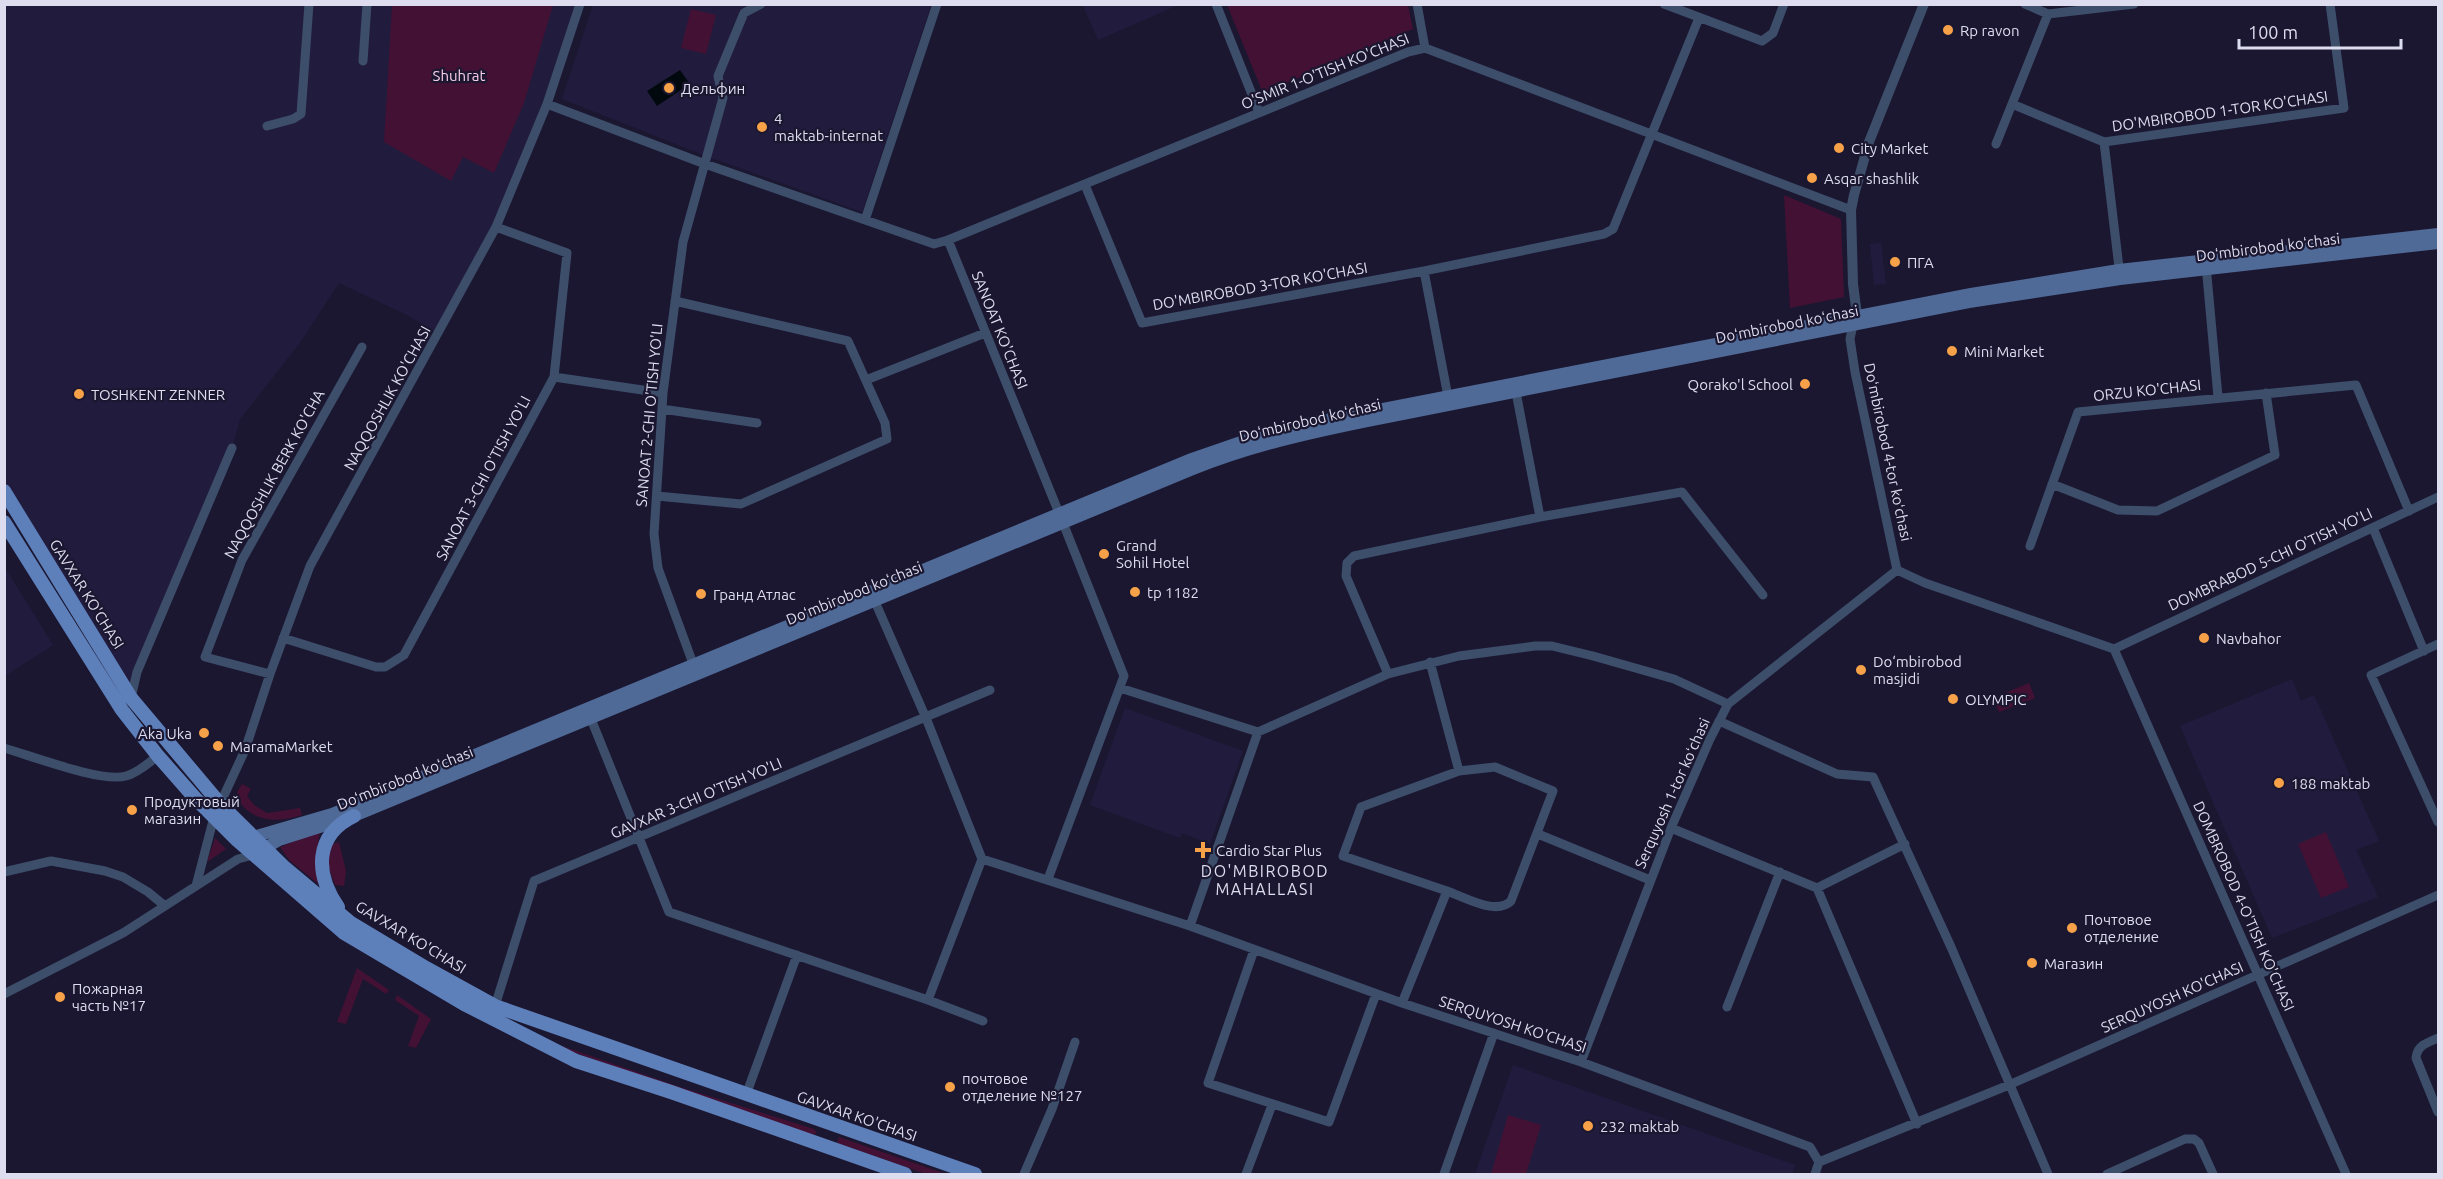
<svg xmlns="http://www.w3.org/2000/svg" width="2443" height="1179" viewBox="0 0 2443 1179" font-family="Ubuntu,sans-serif">
  <style>
    .built { fill: #211c3d }
    .green { fill: #431134 }
    .water { fill: #01090f }
    .lines { fill: none; stroke-linecap: round; stroke-linejoin: round }
    .minor { stroke: #3d4e6a; stroke-width: 9 }
    .tertiary { stroke: #3d4e6a; stroke-width: 10 }
    .secondary { stroke: #4f6a97; stroke-width: 12 }
    .primary { stroke: #5d7fba; stroke-width: 14 }
    .poi-dot { fill: #f7a149; stroke: #1b1731; stroke-width: 2 }
    .labels { text-anchor: middle; dominant-baseline: central; stroke-width: 4.5; stroke-linejoin: round; paint-order: stroke }
    .poi-label { font-size: 15px; fill: #deddef; stroke: #1b1731; text-anchor: start }
    .street-label { font-size: 15px; fill: #deddef; stroke: #1b1731 }
    .park-label { font-size: 15px; fill: #f8cde6; stroke: #1b1731 }
    .neighbourhood-label { font-size: 16px; letter-spacing: 1.5px; fill: #deddef; stroke: #1b1731 }
  </style>
  <rect width="100%" height="100%" fill="#1b1731"/>
  <path class="built" d="M5 5H580L496 227 439 334 407 315 339 283 299 344 240 419 232 448 131 698 5 491Z
    M593 5H931L862 212 706 156 562 99Z
    M1083 5H1178L1098 40Z
    M1881 243 1886 284 1874 285 1870 244Z
    M4 566 53 645 5 676H4Z
    M2292 679 2301 701 2314 695 2379 841 2356 850 2378 897 2272 938 2180 726Z
    M1125 708 1243 751 1210 844 1182 833 1180 838 1090 805Z
    M1513 1065 1795 1165 1792 1174H1475Z"/>
  <path class="green" d="M392 5H553L524 103 494 173 463 157 451 181 384 142Z
    M1227 5H1408L1413 29 1263 93Z
    M691 9 716 15 706 54 681 48Z
    M1784 195 1841 219 1844 297 1790 308Z
    M2029 683 2035 698 1999 712 1993 698Z
    M242 784 251 789 247 796 254 805 267 813 300 808 302 815C277 823 254 823 238 800L237 792Z
    M320 831 317 851 322 887 289 860 280 847Z
    M2326 832 2349 887 2321 898 2298 844Z
    M215 838 226 849 207 862Z
    M339 842 346 871 344 886 335 885 329 869V845Z
    M357 968 389 990 386 994 363 979 346 1024 337 1022Z
    M397 995 431 1019 416 1048 408 1046 419 1016 395 1000Z
    M542 1039 680 1087 814 1129 817 1133 812 1135 541 1041Z
    M1508 1115 1541 1125 1526 1174H1491Z
    M839 1137 946 1174H926L837 1143Z"/>
  <path class="water" d="M680 70 690 84 657 106 647 91Z"/>
  <g class="lines">
    <path class="minor" d="M1216 4 1259 112
      M1417 4 1425 48
      M1664 4 1762 41 1773 33 1784 4
      M2025 4 2048 14 2134 4
      M363 61 367 4
      M547 104 705 164 934 244 948 240 1059 513
      M2012 104 2104 142 2120 276
      M267 126 293 119 301 114 309 4
      M2104 142 2344 108 2330 4
      M1996 144 2048 14
      M1085 185 1142 323 1424 271 1604 234 1613 229 1699 18
      M865 220 937 4
      M948 240 1408 52 1425 48 1851 210
      M2206 265 2218 397
      M1424 271 1449 402
      M1853 325 1850 339 1855 372 1897 570
      M554 377 663 393
      M866 380 985 333
      M1515 387 1540 517
      M662 409 757 423
      M2052 484 2118 510 2157 511 2275 455 2266 393
      M657 496 741 504 887 439 885 423 848 341 675 301
      M2373 528 2424 651
      M2030 546 2078 412 2356 385 2409 511
      M1897 570 1925 583 2114 649
      M283 638 376 667H385L404 655 554 377 567 253 496 227
      M2438 644 2371 675 2438 822
      M2114 649 2346 1174
      M2114 649 2438 497
      M1430 662 1459 771
      M695 669 658 568 654 534 663 393 683 242 723 98 718 76 744 13 761 4
      M270 674 205 657 242 560 362 347
      M1388 674 1346 576 1347 563 1354 556 1540 517 1682 492 1763 595
      M1120 688 1258 732 1388 674 1459 656 1535 646H1552L1593 656 1674 679 1728 704
      M131 698 137 672 232 448
      M589 714 669 912 928 1000 982 859 926 718 873 597
      M1719 721 1837 774 1873 777 1951 947 2048 1174
      M4 748C32 756 102 783 126 776 138 773 148 763 158 756
      M1671 828 1817 888 1905 844
      M1538 834 1650 880
      M982 859 1190 926 1402 1003 1581 1062 1810 1147 1819 1162 2009 1085 2438 895
      M4 872 51 861 105 871 123 877 148 892 165 906
      M1048 879 1124 676 1063 523
      M196 886 214 817 245 750 270 674 310 566 496 227 547 104 580 4
      M1817 888 1917 1124
      M1190 926 1258 732
      M1254 950 1208 1083 1329 1122 1376 994
      M4 994 123 933 238 859 253 855
      M928 1000 983 1021
      M1402 1003 1447 891C1464 897 1496 916 1511 901L1553 791 1495 767 1459 771 1361 807 1343 856 1447 891
      M495 1006 534 881 990 690
      M1727 1007 1780 872
      M2438 1038C2427 1043 2417 1045 2416 1058L2438 1112
      M1581 1062 1671 828 1710 739 1728 704 1897 570
      M746 1095 797 955
      M1024 1174 1052 1109 1075 1042
      M1246 1174 1272 1105
      M1444 1174 1494 1033
      M1815 1174 1819 1162
      M2107 1174 2185 1139H2194L2199 1143 2213 1174"/>
    <path class="tertiary" d="M1857 315 1853 284 1851 210 1854 195 1869 142 1924 4"/>
    <path class="secondary" d="M248 841 253 837 332 814 1189 460 1244 441 1301 425 1971 294 2119 270 2438 234
      M258 852 279 840 354 816 1193 469C1250 446 1308 433 1367 421L1969 302 2120 279 2438 243"/>
    <path class="primary" d="M4 491 131 698 221 805 283 866 351 923 426 968 495 1006 975 1174
      M4 522 122 710 158 756 195 798 237 840 344 933 464 1004 576 1061 671 1092 905 1174
      M338 907C315 874 314 835 354 816"/>
  </g>
  <g class="poi-dot">
    <circle cx="1948" cy="30" r="6"/>
    <circle cx="669" cy="88" r="6"/>
    <circle cx="762" cy="127" r="6"/>
    <circle cx="1839" cy="148" r="6"/>
    <circle cx="1812" cy="178" r="6"/>
    <circle cx="1895" cy="262" r="6"/>
    <circle cx="1952" cy="351" r="6"/>
    <circle cx="1805" cy="384" r="6"/>
    <circle cx="79" cy="394" r="6"/>
    <circle cx="1104" cy="554" r="6"/>
    <circle cx="1135" cy="592" r="6"/>
    <circle cx="701" cy="594" r="6"/>
    <circle cx="2204" cy="638" r="6"/>
    <circle cx="1861" cy="670" r="6"/>
    <circle cx="1953" cy="699" r="6"/>
    <circle cx="204" cy="733" r="6"/>
    <circle cx="218" cy="746" r="6"/>
    <circle cx="2279" cy="783" r="6"/>
    <circle cx="132" cy="810" r="6"/>
    <path d="M1200 841h6v6h6v6h-6v6h-6v-6h-6v-6h6z"/>
    <circle cx="2072" cy="928" r="6"/>
    <circle cx="2032" cy="963" r="6"/>
    <circle cx="60" cy="997" r="6"/>
    <circle cx="950" cy="1087" r="6"/>
    <circle cx="1588" cy="1126" r="6"/>
  </g>
  <g class="labels">
    <g class="poi-label">
      <text x="1960" y="30">Rp ravon</text>
      <text x="681" y="88">Дельфин</text>
      <text x="774" y="118">4<tspan x="774" dy="17">maktab-internat</tspan></text>
      <text x="1851" y="148">City Market</text>
      <text x="1824" y="178">Asqar shashlik</text>
      <text x="1907" y="262">ПГА</text>
      <text x="1964" y="351">Mini Market</text>
      <text x="1793" y="384" text-anchor="end">Qorako'l School</text>
      <text x="91" y="394">TOSHKENT ZENNER</text>
      <text x="1116" y="545">Grand<tspan x="1116" dy="17">Sohil Hotel</tspan></text>
      <text x="1147" y="592">tp 1182</text>
      <text x="713" y="594">Гранд Атлас</text>
      <text x="2216" y="638">Navbahor</text>
      <text x="1873" y="661">Do‘mbirobod<tspan x="1873" dy="17">masjidi</tspan></text>
      <text x="1965" y="699">OLYMPIC</text>
      <text x="192" y="733" text-anchor="end">Aka Uka</text>
      <text x="230" y="746">MaramaMarket</text>
      <text x="2291" y="783">188 maktab</text>
      <text x="144" y="801">Продуктовый<tspan x="144" dy="17">магазин</tspan></text>
      <text x="1216" y="850">Cardio Star Plus</text>
      <text x="2084" y="919">Почтовое<tspan x="2084" dy="17">отделение</tspan></text>
      <text x="2044" y="963">Магазин</text>
      <text x="72" y="988">Пожарная<tspan x="72" dy="17">часть №17</tspan></text>
      <text x="962" y="1078">почтовое<tspan x="962" dy="17">отделение №127</tspan></text>
      <text x="1600" y="1126">232 maktab</text>
    </g>
    <g class="street-label">
      <text transform="translate(1325 71) rotate(-22)">O'SMIR 1-O'TISH KO'CHASI</text>
      <text transform="translate(2220 111) rotate(-8)">DO'MBIROBOD 1-TOR KO'CHASI</text>
      <text transform="translate(2268 247) rotate(-7)">Doʻmbirobod koʻchasi</text>
      <text transform="translate(1260 286) rotate(-10)">DO'MBIROBOD 3-TOR KO'CHASI</text>
      <text transform="translate(1787 324) rotate(-11)">Doʻmbirobod koʻchasi</text>
      <text transform="translate(1000 330) rotate(68)">SANOAT KO'CHASI</text>
      <text transform="translate(2147 390) rotate(-6)">ORZU KO'CHASI</text>
      <text transform="translate(387 398) rotate(-61)">NAQQOSHLIK KO'CHASI</text>
      <text transform="translate(649 415) rotate(-85)">SANOAT 2-CHI O'TISH YO'LI</text>
      <text transform="translate(1310 420) rotate(-13)">Doʻmbirobod koʻchasi</text>
      <text transform="translate(1888 452) rotate(78)">Doʻmbirobod 4-tor koʻchasi</text>
      <text transform="translate(274 474) rotate(-61)">NAQQOSHLIK BERK KO'CHA</text>
      <text transform="translate(483 478) rotate(-62)">SANOAT 3-CHI O'TISH YO'LI</text>
      <text transform="translate(2270 559) rotate(-25)">DOMBRABOD 5-CHI O'TISH YO'LI</text>
      <text transform="translate(854 593) rotate(-22)">Doʻmbirobod koʻchasi</text>
      <text transform="translate(87 594) rotate(58)">GAVXAR KO'CHASI</text>
      <text transform="translate(405 778) rotate(-22)">Doʻmbirobod koʻchasi</text>
      <text transform="translate(1672 793) rotate(-66)">Serquyosh 1-tor koʻchasi</text>
      <text transform="translate(696 798) rotate(-23)">GAVXAR 3-CHI O'TISH YO'LI</text>
      <text transform="translate(2244 906) rotate(66)">DOMBROBOD 4-O'TISH KO'CHASI</text>
      <text transform="translate(411 937) rotate(31)">GAVXAR KO'CHASI</text>
      <text transform="translate(2172 997) rotate(-24)">SERQUYOSH KO'CHASI</text>
      <text transform="translate(1513 1024) rotate(18)">SERQUYOSH KO'CHASI</text>
      <text transform="translate(857 1116) rotate(19)">GAVXAR KO'CHASI</text>
    </g>
    <g class="park-label">
      <text x="459" y="75">Shuhrat</text>
    </g>
    <g class="neighbourhood-label">
      <text x="1265" y="871">DO'MBIROBOD<tspan x="1265" dy="18">MAHALLASI</tspan></text>
    </g>
  </g>
  <rect width="2443" height="1179" fill="none" stroke="#deddef" stroke-width="12"/>
  <path d="M2239 39v9h162v-9" fill="none" stroke="#deddef" stroke-width="3"/>
  <text x="2248" y="39" font-size="18" fill="#deddef" stroke="#1b1731" stroke-width="4.5" paint-order="stroke">100 m</text>
</svg>
